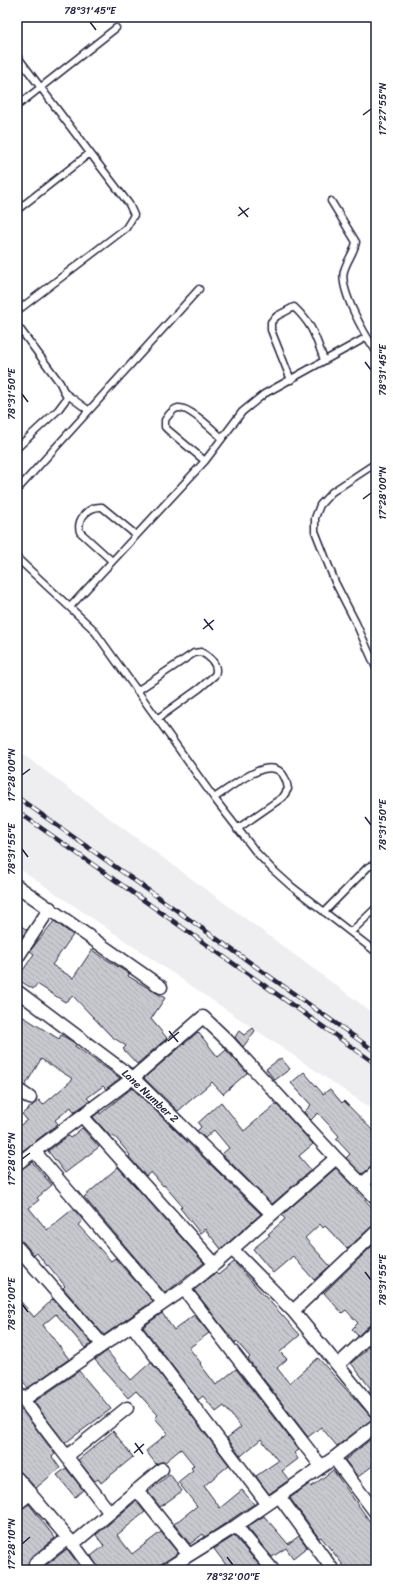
<svg xmlns="http://www.w3.org/2000/svg" width="393" height="1587" viewBox="0 0 393 1587" font-family="Sriracha,sans-serif">
  <style>
    .built { fill: #eeeef1 }
    .building { fill: url(#building-back-hatch); stroke: #22223b }
    .lines { fill: none; stroke-linecap: round; stroke-linejoin: round }
    .lane-casing { stroke: #22223b; stroke-width: 9 }
    .street-casing { stroke: #22223b; stroke-width: 15 }
    .lane { stroke: #fff; stroke-width: 6 }
    .street { stroke: #fff; stroke-width: 12 }
    .rail-casing { stroke: #22223b; stroke-width: 4.5 }
    .rail { stroke: #fff; stroke-width: 3; stroke-dasharray: 9; stroke-linecap: butt }
    .ticks { fill: none; stroke: #22223b; stroke-width: 1.5 }
    .labels { text-anchor: middle; dominant-baseline: central; stroke-width: 3; stroke-linejoin: round; paint-order: stroke }
    .street-label { font-size: 11px; fill: #22223b; stroke: #fff }
    .neatline { fill: none; stroke: #22223b; stroke-width: 1.5 }
    .ticks-label { font-size: 10px; text-anchor: middle; fill: #22223b }
  </style>
  <defs>
    <pattern id="building-back-hatch" width="6" height="6" patternUnits="userSpaceOnUse"><rect width="6" height="6" fill="#c8c8cf"/><path d="M-1 5l2 2M0 0l6 6M5-1l2 2" fill="none" stroke="#acacb3"/></pattern>
  </defs>
  <rect width="100%" height="100%" fill="#fff"/>
  <filter id="ink" filterUnits="userSpaceOnUse"><feTurbulence type="fractalNoise" baseFrequency=".025" numOctaves="2"/><feDisplacementMap in="SourceGraphic" scale="8" xChannelSelector="R" yChannelSelector="G"/><feConvolveMatrix kernelMatrix="1 2 1 2 8 2 1 2 1" color-interpolation-filters="sRGB"/></filter>
  <g filter="url(#ink)">
    <path class="built" d="M17 750 376 1015V1112L17 867Z"/>
    <path class="building" d="M54 921 73 935 52 965 73 978 92 950 129 974 128 976 165 998 151 1019 167 1038 137 1064 123 1049 126 1046 111 1036 73 996 65 1002 37 984 33 989 17 979 34 954 30 951Z
      M17 923 27 930 18 943 17 942Z
      M17 1013 59 1039 61 1035 70 1040 76 1044 75 1046 120 1078 106 1089 103 1086 87 1098 90 1101 74 1112 71 1107 55 1120 58 1124 17 1155V1128L27 1120 22 1114 39 1100 43 1105 73 1079 41 1059 25 1086 17 1082V1056L21 1048 17 1046Z
      M253 1028 255 1031 243 1047 235 1037 239 1031 244 1035Z
      M198 1032 218 1057 226 1050 247 1073 223 1094 212 1082 178 1111 144 1078Z
      M281 1058 290 1069 275 1080 266 1069Z
      M304 1072 323 1094 330 1089 342 1103 344 1101 376 1134V1165L362 1174 346 1158 350 1154 336 1139 339 1136 318 1113 311 1120 304 1112 311 1105 291 1083Z
      M132 1088 261 1214 221 1249 205 1229 200 1233 180 1208 182 1206 164 1185 163 1186 151 1172 146 1176 129 1157 130 1155 116 1138 113 1136 111 1137 93 1117 99 1112 100 1114Z
      M221 1102 244 1131 276 1104 313 1144 299 1156 311 1170 272 1204 222 1154 229 1148 214 1130 205 1138 197 1131 201 1127 198 1123Z
      M82 1128 99 1147 65 1173 48 1151 68 1136 70 1138Z
      M32 1162 52 1185 37 1198 39 1200 29 1208 47 1230 73 1209 74 1210 83 1220 78 1225 111 1261 115 1258 153 1301 104 1335 63 1288 65 1286 48 1265 47 1266 37 1253 34 1255 23 1242 17 1240V1171Z
      M118 1167 204 1263 165 1293 84 1197Z
      M336 1168 376 1212V1225L371 1227 347 1249 325 1226 323 1228 320 1224 305 1238 330 1266 314 1280 293 1256 273 1273 253 1249 270 1235 268 1234 285 1219 282 1215Z
      M376 1242V1322L371 1324 358 1336 352 1329 358 1323 346 1310 342 1313 324 1293Z
      M234 1262 300 1335 280 1352 287 1359 277 1368 289 1383 318 1358 373 1419 337 1446 321 1427 308 1437 248 1359 250 1357 236 1341 235 1343 194 1290 216 1273 218 1275Z
      M17 1297 34 1317 53 1299 92 1344 85 1348 56 1314 43 1325 69 1359 28 1388 17 1374Z
      M162 1313 174 1330 194 1315 209 1333 189 1348 201 1363 200 1364 216 1385 236 1369 299 1450 294 1453 298 1459 282 1471 289 1480 269 1494 256 1476 278 1461 261 1439 241 1456 227 1438 241 1427 224 1406 216 1412 203 1396 198 1400 143 1327Z
      M376 1339V1400L368 1391 371 1389 351 1363 369 1348 368 1347Z
      M107 1351 131 1380 151 1362 229 1465 204 1486 220 1508 242 1490 254 1504 205 1537 203 1534 190 1544 174 1524 197 1506 178 1482 193 1470 191 1468 194 1465 181 1449 165 1462H161L156 1464 146 1451 168 1433 155 1418 158 1415 136 1391 128 1398 95 1360Z
      M79 1371 111 1409 65 1443 34 1402Z
      M22 1410 55 1454 52 1457 60 1468 36 1488 22 1473 17 1471V1414Z
      M113 1431 133 1457 101 1483 98 1479 95 1481 78 1460Z
      M376 1435V1463L358 1477 345 1460Z
      M66 1468 83 1490 75 1497 57 1475Z
      M333 1470 376 1530V1570H347L321 1537 319 1538 290 1498 309 1484 311 1487Z
      M170 1474 182 1491 160 1507 148 1492Z
      M136 1501 145 1512 117 1535 132 1554 161 1532 178 1553 154 1570H99L91 1556 104 1546 96 1535Z
      M29 1504 55 1538 30 1558 28 1565 31 1570H17V1511Z
      M264 1516 288 1544 299 1536 307 1547 293 1558 286 1548 272 1557 247 1527Z
      M234 1536 261 1567 263 1570H230L214 1549Z
      M67 1549 83 1570H39H40Z"/>
    <g class="lines">
      <g class="lane-casing">
        <path id="lane" d="M17 56 90 153
          M17 106 116 28
          M331 201 356 242C354 253 347 260 344 271 339 290 365 335 376 351
          M17 210 90 153 129 204 134 215 126 228 17 311
          M17 325 60 383 67 398 58 410 17 448
          M291 380 271 330V322L277 316 294 307C313 325 315 336 324 360
          M65 393 88 410
          M205 461 168 430 165 427V420C168 416 172 409 178 408 189 406 214 431 222 438
          M376 463 332 492 320 505 315 518V531L335 582 356 623 376 668
          M17 490 199 289
          M17 558 93 629 214 798 256 852 272 869 291 886 376 952
          M112 561 80 532C76 519 89 506 102 507L136 535
          M70 607 205 461 242 412 264 394 367 337
          M137 691 194 653 201 652C210 657 219 665 215 675L200 688 157 719
          M214 798C234 786 281 743 288 789L283 797 237 829
          M324 912 368 867 376 864
          M351 932 376 908"/>
      </g>
      <g class="street-casing">
        <path id="street" d="M17 886 161 987
          M17 958 50 908
          M17 991 133 1078 271 1213
          M17 1089 30 1098
          M82 1116 215 1264
          M34 1151 163 1302
          M17 1164 133 1078 203 1017 227 1040 336 1158 376 1198
          M362 1184 376 1172
          M17 1247 102 1344
          M232 1249 293 1311 376 1412
          M184 1289 321 1466
          M293 1311 376 1232
          M132 1325 267 1503
          M338 1365 376 1329
          M17 1392 110 1513
          M23 1400 184 1289 215 1264 336 1158
          M67 1456 127 1408
          M334 1458 376 1513
          M17 1478 73 1544 92 1570
          M137 1490 188 1554
          M279 1496 333 1570
          M17 1504 31 1493
          M236 1526 273 1570
          M73 1544 162 1469
          M35 1564 68 1538
          M165 1570 236 1526 334 1458 376 1425"/>
      </g>
      <use href="#lane" class="lane"/>
      <use href="#street" class="street"/>
      <g class="rail-casing">
        <path id="rail" d="M17 797 376 1052
          M17 811 376 1064"/>
      </g>
      <use href="#rail" class="rail"/>
    </g>
  </g>
  <path class="ticks" d="M90 22 96 30M363 115 371 109M239 207 248 217M238 216 249 208M365 362 371 370M22 394 28 402M363 499 371 493M204 619 213 630M203 629 214 620M22 775 30 769M365 817 371 825M22 849 28 857M169 1031 178 1042M168 1041 179 1032M22 1159 30 1153M365 1272 371 1280M22 1304 28 1312M135 1443 143 1454M134 1453 144 1444M22 1544 30 1537M227 1557 233 1565"/>
  <g class="labels">
    <g class="street-label">
      <text transform="translate(150 1096) rotate(43)">Lane Number 2</text>
    </g>
  </g>
  <rect width="393" height="1587" fill="none" stroke="#fff" stroke-width="44"/>
  <rect x="22" y="22" width="349" height="1543" class="neatline"/>
  <g class="ticks-label">
    <text x="90" y="14">78°31'45"E</text>
    <text transform="translate(382 109) rotate(-90)" y="4">17°27'55"N</text>
    <text transform="translate(382 370) rotate(-90)" y="4">78°31'45"E</text>
    <text transform="translate(11 394) rotate(-90)" y="4">78°31'50"E</text>
    <text transform="translate(382 493) rotate(-90)" y="4">17°28'00"N</text>
    <text transform="translate(11 775) rotate(-90)" y="4">17°28'00"N</text>
    <text transform="translate(382 825) rotate(-90)" y="4">78°31'50"E</text>
    <text transform="translate(11 849) rotate(-90)" y="4">78°31'55"E</text>
    <text transform="translate(11 1159) rotate(-90)" y="4">17°28'05"N</text>
    <text transform="translate(382 1280) rotate(-90)" y="4">78°31'55"E</text>
    <text transform="translate(11 1304) rotate(-90)" y="4">78°32'00"E</text>
    <text transform="translate(11 1544) rotate(-90)" y="4">17°28'10"N</text>
    <text x="233" y="1580">78°32'00"E</text>
  </g>
</svg>
